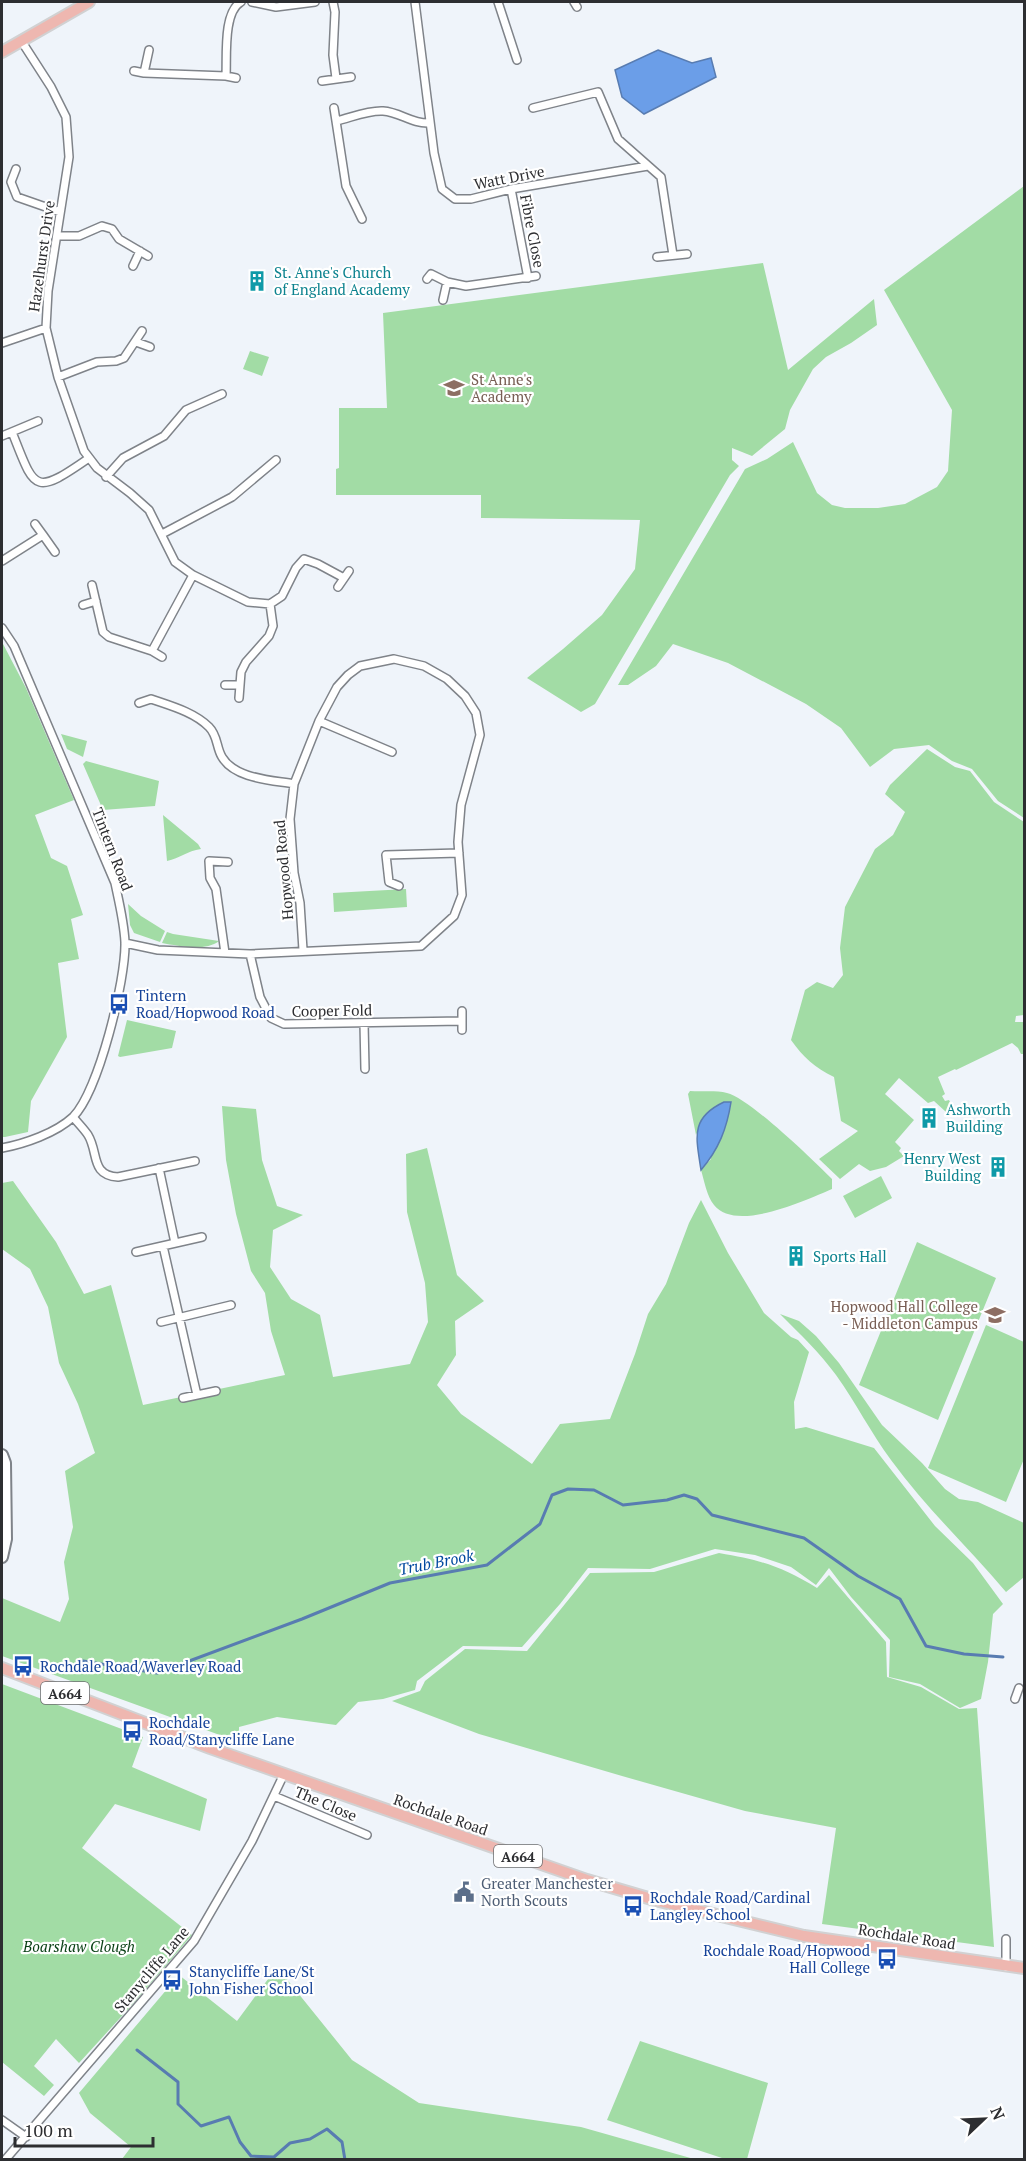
<svg xmlns="http://www.w3.org/2000/svg" width="1026" height="2161" viewBox="0 0 1026 2161" font-family="'PT Serif',serif">
  <style>
    .green { fill: #a2dca5 }
    .water { fill: #6b9ee8; stroke: #587cb1; stroke-width: 1.5 }
    .lines { fill: none; stroke-linecap: round; stroke-linejoin: round }
    .stream { stroke: #587cb1; stroke-width: 3 }
    .street-casing { stroke: #7f8389; stroke-width: 10 }
    .secondary-casing { stroke: #7f8389; stroke-width: 14 }
    .primary-casing { stroke: #d1d1d2; stroke-width: 14 }
    .street { stroke: #fff; stroke-width: 7 }
    .secondary { stroke: #fff; stroke-width: 10 }
    .primary { stroke: #eeb7b0; stroke-width: 10 }
    .labels { text-anchor: middle; dominant-baseline: central; stroke-width: 4.5; stroke-linejoin: round; paint-order: stroke }
    .shield { fill: #fff; stroke: #6c6d6f; stroke-width: 1.5 }
    .shield-label { font-size: 14px; font-weight: bold; fill: #2d2e31 }
    .street-label { font-size: 15px; fill: #2d2e31; stroke: #fff }
    .culture-label { font-size: 15px; fill: #0d838f; stroke: #fff; text-anchor: start }
    .education-label { font-size: 15px; fill: #785e54; stroke: #fff; text-anchor: start }
    .transit-label { font-size: 15px; fill: #164399; stroke: #fff; text-anchor: start }
    .service-label { font-size: 15px; fill: #4e5e75; stroke: #fff; text-anchor: start }
    .park-label { font-size: 15px; font-style: italic; fill: #063e12; stroke: #fff }
    .water-label { font-size: 16px; font-style: italic; fill: #01499f; stroke: #fff }
  </style>
  <rect width="100%" height="100%" fill="#eff4fa"/>
  <path class="green" d="M1024 186V818L998 801 972 769 952 761 929 745 894 749 870 767 841 728 806 704 728 663 673 644 656 666 628 685H618L745 469 767 459 793 442 817 493 832 505 845 508H878L905 504 937 487 948 471 952 410 884 290Z
    M763 263 788 370 874 299 877 325 851 343 826 357 813 369 790 410 785 429 752 456 732 448V460L739 466 730 475 595 704 581 712 527 678 563 649 602 615 635 569 640 520 481 518V495H336V469L339 468V408H387L383 313Z
    M250 351 269 357 262 376 243 369Z
    M2 642 26 688 74 800 35 815 51 858 67 866 83 915 71 919 79 959 58 963 67 1037 31 1101 28 1132 5 1137H2Z
    M61 734 87 741 83 757 67 749Z
    M927 749 955 767 970 771 994 802 1024 822V1015L1016 1016 1015 1022H1024V1054H1021L1018 1048 1012 1043 956 1070 955 1069 938 1077 945 1094 942 1096 945 1101 949 1100 952 1106 946 1112 934 1101 928 1103 899 1078 885 1094 914 1120 895 1142 901 1148 899 1151 904 1156 886 1167 870 1171 859 1164 840 1179 819 1159 858 1131 841 1121 834 1077C815 1068 803 1057 791 1040L805 990 817 982 833 988 843 975 840 948 845 907 875 849 893 835 905 812 885 794 890 785Z
    M86 761 159 781 155 806 103 810 83 764Z
    M163 815 198 844 201 849C187 851 180 858 167 861Z
    M406 889 407 907 334 912 333 893Z
    M128 904 141 916 165 931 160 942 134 933 130 925Z
    M167 932 173 934 219 941C205 952 179 946 162 943Z
    M127 1020 176 1031 172 1048 120 1057 118 1056Z
    M690 1091C702 1092 716 1090 727 1093 749 1098 814 1161 832 1179V1189C806 1200 736 1233 714 1205 707 1197 704 1180 701 1170L711 1159 702 1119 696 1135 688 1094Z
    M222 1106 256 1109 262 1160 277 1206 303 1215 273 1230 270 1267 291 1299 320 1315 333 1377 410 1364 428 1322 425 1283 407 1212 406 1154 427 1148 457 1275 484 1301 455 1321 456 1355 437 1385 461 1414 532 1464 560 1424 610 1419 635 1354 648 1314 666 1284 689 1223 701 1200 728 1253 764 1313 791 1337 798 1340 809 1352 794 1402 795 1429 806 1427 874 1448 935 1526 973 1563 1003 1604 993 1614 988 1662 981 1699 960 1708 920 1684 889 1677 890 1640 851 1597 829 1568 816 1585 791 1567 755 1555 715 1549 650 1569 588 1568 560 1604 522 1647 463 1646 417 1681 415 1690 383 1699 358 1702 336 1725 277 1717 239 1727V1742L2 1656V1598L60 1622 69 1599 64 1562 73 1527 65 1471 95 1453 78 1404 59 1363 48 1307 30 1269 2 1249V1183L13 1181 56 1242 84 1294 111 1285 143 1405 285 1375 271 1331 265 1293 251 1271 236 1214 226 1160Z
    M881 1176 892 1198 855 1218 843 1196Z
    M917 1242 996 1278 938 1420 859 1385Z
    M780 1314 799 1321 816 1336 839 1363 882 1425 922 1463 945 1489 959 1499 978 1502 1024 1523V1577L1006 1592C968 1547 926 1508 891 1460 871 1433 856 1403 836 1375 820 1353 800 1334 780 1314Z
    M986 1325 1024 1342V1459L1006 1502 928 1468Z
    M719 1553C760 1560 781 1566 817 1588L829 1575 886 1642 887 1677 921 1687 959 1709 977 1708 994 1947 822 1924 836 1828 745 1811 622 1776 479 1734 392 1701 420 1691 425 1681 465 1649 527 1651 590 1573 654 1572Z
    M2 1684 143 1737 132 1767 207 1799 200 1831 115 1804 82 1848 192 1935 131 2006 79 2063 56 2039 34 2066 54 2085 44 2096 2 2062Z
    M277 1967 352 2060 419 2103 581 2127 694 2159H122L131 2147 90 2113 79 2093 179 1975 237 2021Z
    M640 2041 768 2083 747 2159H725L607 2120Z"/>
  <path class="water" d="M658 50 692 63 711 58 716 77 644 114 622 97 615 70Z
    M724 1102H731C727 1128 719 1149 701 1170 696 1137 690 1118 724 1102Z"/>
  <g class="lines">
    <path class="stream" d="M83 1661 157 1673 302 1619 390 1583 487 1565 540 1524 552 1495 568 1489 594 1490 623 1505 667 1500 684 1495 697 1499 712 1515 804 1538 858 1576 900 1599 926 1646 964 1654 1003 1657
      M137 2050 178 2082V2104L201 2126 229 2117 240 2142 251 2156 274 2157 290 2143 310 2139 327 2129 342 2142 345 2160"/>
    <g class="street-casing">
      <path id="street" d="M252 2 276 7 315 2
        M333 2 335 12 333 55 336 78
        M415 2 434 153 442 189 455 199H471L511 189 648 166
        M498 2 517 60
        M574 2 577 7
        M22 42 51 87 66 117 69 157 48 291 46 328 58 377 84 451 97 468 130 493 149 510 175 562 193 575 248 602 270 604 282 596 296 568 304 559 318 564 344 578
        M134 71 144 73 226 76 236 78
        M144 73 149 50
        M226 76C227 56 223 12 241 2
        M322 81 351 77
        M334 108 346 186 362 219
        M533 108 598 92 618 139 661 177 673 255
        M336 121C350 118 368 110 383 111 400 112 412 124 429 123
        M16 169 11 182 17 197 60 212
        M511 189 528 278
        M57 236H79L102 226 112 229 119 239 148 256
        M657 257 687 254
        M133 266 140 251
        M427 279 431 274 447 282 466 286 536 276
        M443 300 447 282
        M136 342 150 347
        M2 343 46 328
        M58 377 97 362 116 361 124 358 142 331
        M12 432C35 490 33 497 89 458
        M2 436 38 421
        M106 477 123 458 164 436 186 410 222 394
        M35 524 43 535
        M162 534 232 497 276 460
        M2 561 43 535 55 552
        M92 585 103 632 109 637 152 651 193 575
        M338 587 349 571
        M83 605 96 601
        M2 628 14 646 115 883C119 902 124 922 125 942 126 979 99 1091 73 1117 56 1133 24 1144 2 1148
        M152 651 162 657
        M225 685H240
        M239 698 241 672 246 662 269 636 273 626 270 604
        M139 703 151 699C171 706 194 712 209 727 218 736 216 747 222 757 235 779 272 780 294 784
        M319 721 392 752
        M399 886 389 882 386 855 459 853
        M125 943 158 950 250 954 421 946 454 916 462 895 458 842 461 805 480 735 476 713 465 696 447 679 424 666 394 659 360 666 348 675 337 687 319 721 294 784 290 819 294 873 300 903 303 950
        M225 953 216 889 210 878 209 861 228 862
        M250 954 260 997 271 1018 284 1024 462 1021
        M462 1011V1030
        M364 1023 365 1069
        M73 1117C78 1123 84 1129 88 1135 99 1153 90 1175 118 1177L195 1161
        M159 1168 175 1243
        M163 1246 197 1395
        M136 1252 202 1237
        M161 1322 231 1305
        M183 1398 216 1391
        M1015 1699 1019 1688
        M274 1796 367 1835
        M1006 1939V1967
        M2 2120 26 2137
        M5 2160 194 1941 252 1841 284 1774"/>
    </g>
    <g class="secondary-casing">
      <path id="secondary" d="M2 1455 5 1463 6 1539 2 1557"/>
    </g>
    <g class="primary-casing">
      <path id="primary" d="M2 52 89 2
        M2 1668 210 1748 587 1880 655 1900 804 1936 1024 1968"/>
    </g>
    <use href="#street" class="street"/>
    <use href="#secondary" class="secondary"/>
    <use href="#primary" class="primary"/>
  </g>
  <defs>
    <g id="building-bare" transform="scale(1.62)"><path d="M-4-6H4V6H1V3H-1V6H-4ZM-2.5-4.3h1.7v1.8h-1.7ZM.8-4.3h1.7v1.8H.8ZM-2.5-1h1.7V.8h-1.7ZM.8-1h1.7V.8H.8Z" fill="#0f9aa8" stroke="#fff" stroke-width="2.5" paint-order="stroke"/></g>
    <g id="school-bare" transform="scale(1.62)"><path d="M0-5L7-2L0 1L-7-2ZM-4 1L0 2.5L4 1V4Q0 6-4 4Z" fill="#8d6e63" stroke="#fff" stroke-width="2.5" paint-order="stroke"/></g>
    <g id="bus-bare" transform="scale(1.62)"><path d="M-5-6H5V4H4V6H2V4H-2V6H-4V4H-5ZM-3.5-4V0h7V-4ZM-3.5 1.2v1.5H-2V1.2ZM2 1.2v1.5H3.5V1.2Z" fill="#1a4fb4" stroke="#fff" stroke-width="2.5" paint-order="stroke"/></g>
    <g id="university-bare" transform="scale(1.62)"><path d="M0-5L7-2L0 1L-7-2ZM-4 1L0 2.5L4 1V4Q0 6-4 4Z" fill="#8d6e63" stroke="#fff" stroke-width="2.5" paint-order="stroke"/></g>
    <g id="civic-bare" transform="scale(1.62)"><path d="M-.6-6.5H3V-4.5H.6V-3L4-1V1h2V6H-6V1h2V-1L-.6-3ZM-1.2 2.5V6h2.4V2.5Z" fill="#5c6f8a" stroke="#fff" stroke-width="2.5" paint-order="stroke"/></g>
  </defs>
  <g fill-rule="evenodd">
    <use href="#building-bare" x="257" y="281"/>
    <use href="#school-bare" x="454" y="388"/>
    <use href="#bus-bare" x="119" y="1004"/>
    <use href="#building-bare" x="929" y="1118"/>
    <use href="#building-bare" x="998" y="1167"/>
    <use href="#building-bare" x="796" y="1256"/>
    <use href="#university-bare" x="995" y="1315"/>
    <use href="#bus-bare" x="23" y="1666"/>
    <use href="#bus-bare" x="132" y="1731"/>
    <use href="#civic-bare" x="464" y="1892"/>
    <use href="#bus-bare" x="633" y="1906"/>
    <use href="#bus-bare" x="887" y="1959"/>
    <use href="#bus-bare" x="172" y="1980"/>
  </g>
  <g class="labels">
    <g class="shield">
      <rect x="41" y="1682" width="48" height="22" rx="4.5"/>
      <rect x="494" y="1845" width="48" height="22" rx="4.5"/>
    </g>
    <g class="shield-label">
      <text x="65" y="1693">A664</text>
      <text x="518" y="1856">A664</text>
    </g>
    <g class="street-label">
      <text transform="translate(509 177) rotate(-11)">Watt Drive</text>
      <text transform="translate(533 231) rotate(79)">Fibre Close</text>
      <text transform="translate(41 256) rotate(-82)">Hazelhurst Drive</text>
      <text transform="translate(113 849) rotate(69)">Tintern Road</text>
      <text transform="translate(283 870) rotate(-95)">Hopwood Road</text>
      <text transform="translate(332 1010) rotate(-1)">Cooper Fold</text>
      <text transform="translate(326 1803) rotate(23)">The Close</text>
      <text transform="translate(441 1814) rotate(19)">Rochdale Road</text>
      <text transform="translate(907 1936) rotate(9)">Rochdale Road</text>
      <text transform="translate(151 1969) rotate(-50)">Stanycliffe Lane</text>
    </g>
    <g class="culture-label">
      <text x="274" y="272">St. Anne's Church<tspan x="274" dy="17">of England Academy</tspan></text>
      <text x="946" y="1109">Ashworth<tspan x="946" dy="17">Building</tspan></text>
      <text x="981" y="1158" text-anchor="end">Henry West<tspan x="981" dy="17">Building</tspan></text>
      <text x="813" y="1256">Sports Hall</text>
    </g>
    <g class="education-label">
      <text x="471" y="379">St Anne's<tspan x="471" dy="17">Academy</tspan></text>
      <text x="978" y="1306" text-anchor="end">Hopwood Hall College<tspan x="978" dy="17">- Middleton Campus</tspan></text>
    </g>
    <g class="transit-label">
      <text x="136" y="995">Tintern<tspan x="136" dy="17">Road/Hopwood Road</tspan></text>
      <text x="40" y="1666">Rochdale Road/Waverley Road</text>
      <text x="149" y="1722">Rochdale<tspan x="149" dy="17">Road/Stanycliffe Lane</tspan></text>
      <text x="650" y="1897">Rochdale Road/Cardinal<tspan x="650" dy="17">Langley School</tspan></text>
      <text x="870" y="1950" text-anchor="end">Rochdale Road/Hopwood<tspan x="870" dy="17">Hall College</tspan></text>
      <text x="189" y="1971">Stanycliffe Lane/St<tspan x="189" dy="17">John Fisher School</tspan></text>
    </g>
    <g class="service-label">
      <text x="481" y="1883">Greater Manchester<tspan x="481" dy="17">North Scouts</tspan></text>
    </g>
    <g class="park-label">
      <text x="79" y="1946">Boarshaw Clough</text>
    </g>
    <g class="water-label">
      <text transform="translate(436 1562) rotate(-11)">Trub Brook</text>
    </g>
  </g>
  <rect width="1026" height="2161" fill="none" stroke="#2d2e31" stroke-width="6"/>
  <g transform="translate(984 2119) rotate(67)" stroke="#ffffff" stroke-width="4.5" paint-order="stroke">
  <path d="M0-4.5L10 22L0 15L-10 22Z" fill="#2d2e31"/>
  <text y="-9" font-size="16" font-weight="bold" text-anchor="middle" fill="#2d2e31">N</text>
  </g>
  <path d="M15 2137v9h138v-9" fill="none" stroke="#2d2e31" stroke-width="3"/>
  <text x="24" y="2137" font-size="18" fill="#2d2e31" stroke="#ffffff" stroke-width="4.5" paint-order="stroke">100 m</text>
</svg>
